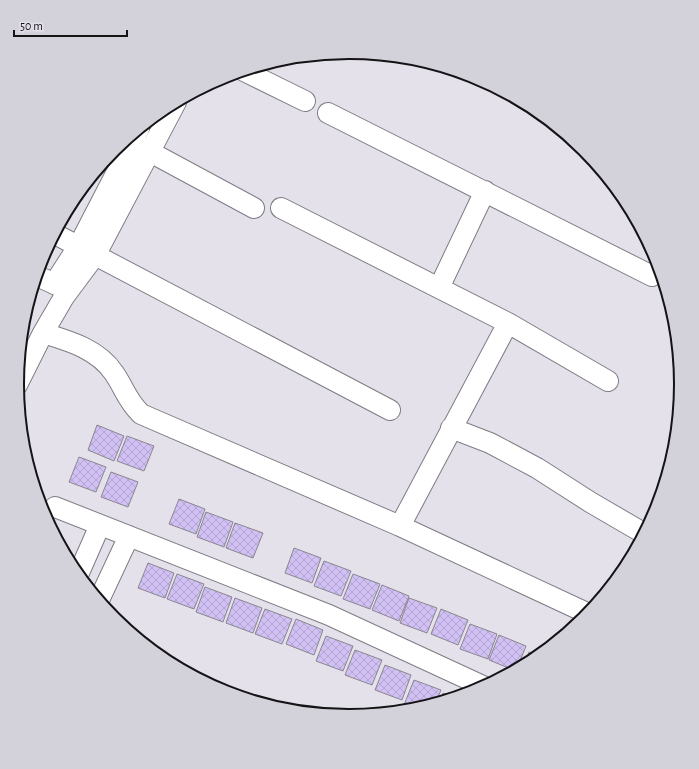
<svg xmlns="http://www.w3.org/2000/svg" width="699" height="769" viewBox="0 0 699 769" font-family="'Alegreya Sans',sans-serif">
  <style>
    .building { fill: url(#building-cross-hatch); stroke: #898790 }
    .lines { fill: none; stroke-linecap: round; stroke-linejoin: round }
    .minor-casing { stroke: #7e7c84; stroke-width: 22 }
    .minor { stroke: #fff; stroke-width: 20 }
    .rim { fill: none; stroke: #141316; stroke-width: 2 }
  </style>
  <defs>
    <pattern id="building-cross-hatch" width="8" height="8" patternUnits="userSpaceOnUse"><rect width="8" height="8" fill="#d1c0f3"/><path d="M0 0l8 8M0 8l8-8" fill="none" stroke="#b3a4d0"/></pattern>
  </defs>
  <rect width="100%" height="100%" fill="#e4e1eb"/>
  <path class="building" d="M97 425 124 436 114 461 88 450Z
    M127 436 154 446 144 471 117 461Z
    M79 457 106 467 96 492 69 482Z
    M111 472 138 482 128 507 101 497Z
    M179 499 205 509 196 534 169 524Z
    M206 512 233 522 224 547 197 537Z
    M235 523 263 533 253 558 226 548Z
    M294 548 321 558 312 583 285 573Z
    M324 561 351 571 341 596 314 586Z
    M148 563 174 573 165 598 138 588Z
    M177 574 204 584 194 609 167 599Z
    M353 574 380 584 370 609 343 599Z
    M382 585 409 596 399 621 372 610Z
    M205 587 232 597 223 622 196 612Z
    M235 598 262 608 253 633 226 623Z
    M409 598 437 608 427 633 400 623Z
    M265 609 292 619 282 644 255 634Z
    M441 609 468 620 458 645 431 634Z
    M296 619 323 630 314 655 286 644Z
    M470 624 497 634 488 659 460 649Z
    M499 635 526 646 516 671 489 660Z
    M326 636 353 646 343 671 316 661Z
    M355 650 382 660 372 685 345 675Z
    M529 652 540 656 523 667Z
    M385 665 411 675 402 700 375 690Z
    M414 680 441 690 435 704 417 710 404 705Z
    M443 693 456 698 439 703Z"/>
  <g class="lines">
    <g class="minor-casing">
      <path id="minor" d="M244 71 305 101
        M328 113 652 276
        M139 146 254 208
        M281 208 508 323 608 381
        M55 234 390 410
        M37 276 66 289
        M54 284 79 245 139 129
        M439 288 485 191
        M43 333C69 341 98 349 114 373 125 389 126 399 141 414L400 526 589 614
        M17 385 43 333 64 297 96 254 176 102
        M451 428 490 443 537 468 590 502 645 534
        M55 507 329 615 485 687
        M400 526 508 323
        M78 575 100 525
        M99 600 129 536"/>
    </g>
    <use href="#minor" class="minor"/>
  </g>
  <path d="M0 0H699V769H0ZM24 384a325 325 0 1 1 650 0a325 325 0 1 1-650 0Z" fill="#d3d1da" fill-rule="evenodd"/>
  <path class="rim" d="M24 384a325 325 0 1 1 650 0a325 325 0 1 1-650 0Z"/>
  <path d="M14 30v6h113v-6" fill="none" stroke="#141316" stroke-width="2"/>
  <text x="20" y="30" font-size="12" fill="#141316" stroke="#e4e1eb" stroke-width="3" paint-order="stroke">50 m</text>
</svg>
